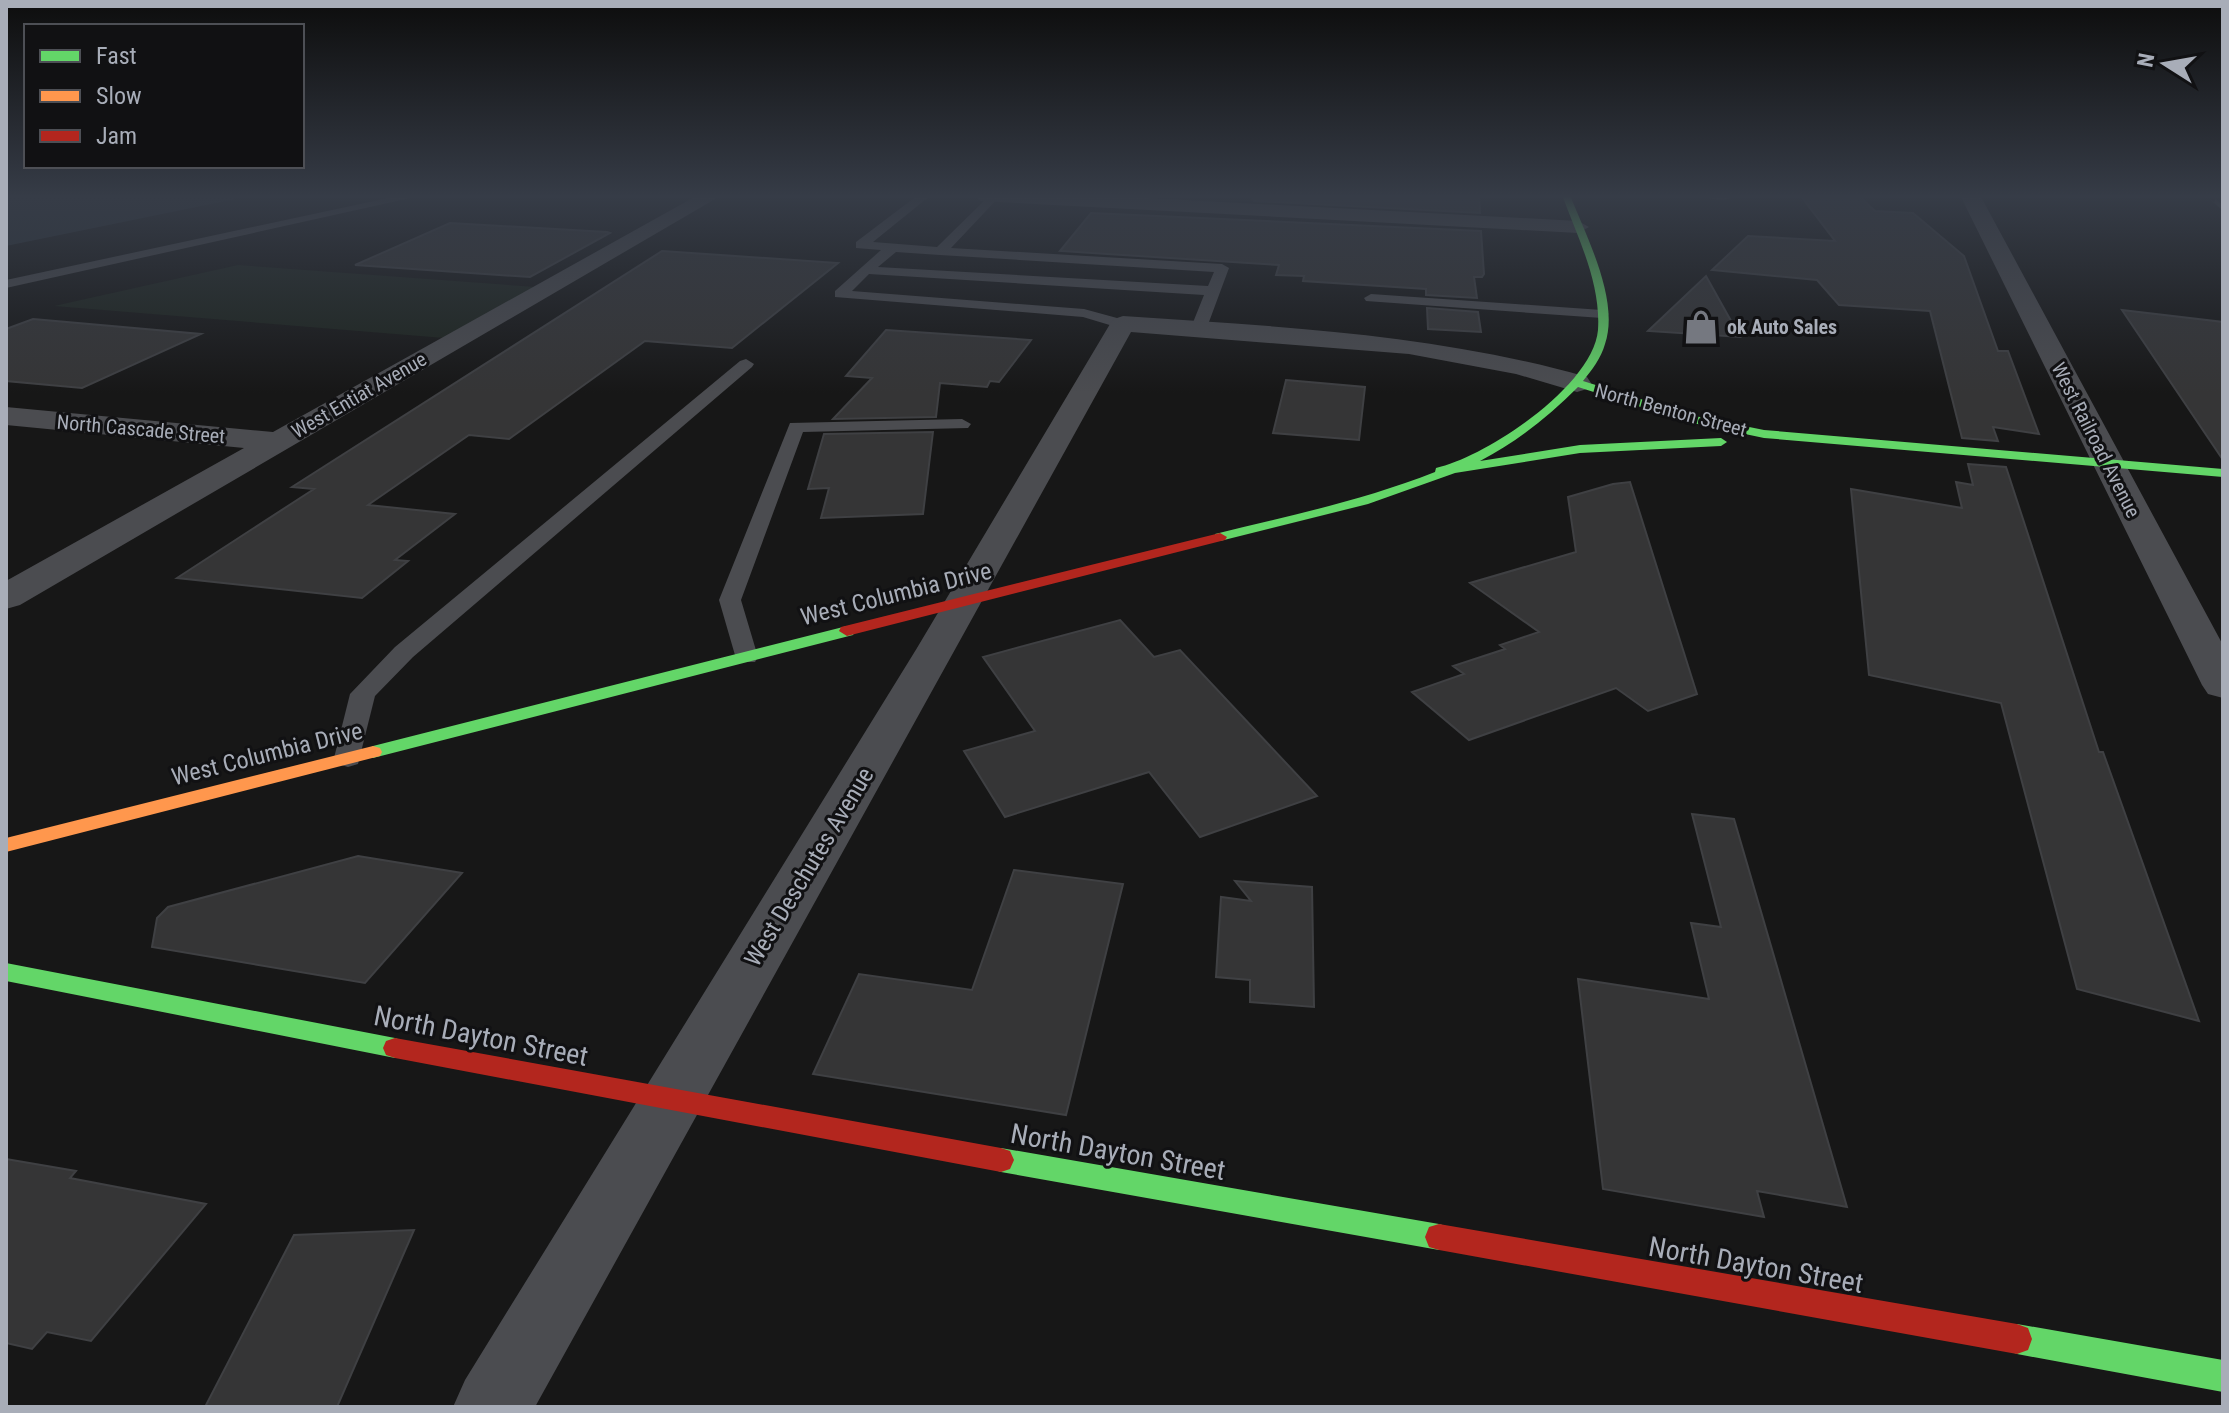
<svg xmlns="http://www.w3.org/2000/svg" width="2229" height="1413" viewBox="0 0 2229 1413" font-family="'Roboto Condensed',sans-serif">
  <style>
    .green { fill: #1d241e }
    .water { fill: #2a3239 }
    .building { fill: #353536; stroke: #3f4043; stroke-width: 2 }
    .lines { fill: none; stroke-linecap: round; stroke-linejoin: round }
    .lane { fill: #4b4c50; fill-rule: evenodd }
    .street { fill: #4b4c50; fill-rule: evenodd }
    .fast { fill: #63d668; fill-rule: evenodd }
    .slow { fill: #ff974d; fill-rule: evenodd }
    .jam { fill: #b3261e; fill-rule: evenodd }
    .rail-casing { stroke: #4b4c4f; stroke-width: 4 }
    .rail { stroke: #111113; stroke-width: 3; stroke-dasharray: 9; stroke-linecap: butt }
    .labels { text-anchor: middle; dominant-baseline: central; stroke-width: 6; stroke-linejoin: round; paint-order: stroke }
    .far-poi-label { font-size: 20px; font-weight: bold; fill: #a8adb8; stroke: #111113; text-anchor: start }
    .far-street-label { font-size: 20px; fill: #a8adb8; stroke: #111113 }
    .street-label { font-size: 24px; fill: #a8adb8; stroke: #111113 }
    .near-street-label { font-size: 28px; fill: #a8adb8; stroke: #111113 }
  </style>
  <rect width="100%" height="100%" fill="#171717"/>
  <path class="green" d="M238 265 536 287 444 338 54 306Z"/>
  <path class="water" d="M6 195H255L6 246Z"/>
  <path class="building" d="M1249 195H1479L1480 213 1254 201Z
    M1800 195H1858L1875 211 1913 213 1964 256 1998 351H2008L2039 434 1993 427 1998 441 1962 438 1930 311 1839 305 1817 280 1712 270 1748 236 1835 241Z
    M1091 213 1481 231 1484 274 1482 277H1474L1477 298 1426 295V289L1303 281 1304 276 1276 275 1279 265 1060 251Z
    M450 223 607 232 610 233 530 277 355 265Z
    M662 251 838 263 732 348 645 341 509 439 469 435 368 505 455 514 395 560 408 561 362 598 177 578 314 489 292 487Z
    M1706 276 1740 337 1648 331Z
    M1427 308 1478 312 1481 332 1428 329Z
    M2122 310 2223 322V460Z
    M33 319 201 334 82 388 6 381V329Z
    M886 330 1031 340 999 382 990 381 987 387 940 383 936 417 833 419 872 378 846 376Z
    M1286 380 1365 387 1359 440 1273 433Z
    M933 432 923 514 821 518 829 488 808 489 824 434Z
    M1968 464 2006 467 2099 752H2103L2199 1021 2077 989 2001 703 1869 675 1851 489 1962 508 1956 482 1973 485Z
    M1630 482 1697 694 1648 711 1616 688 1469 740 1412 692 1464 674 1453 666 1505 649 1500 645 1539 632 1470 583 1576 552 1568 497 1613 484Z
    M1120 620 1154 657 1180 650 1317 796 1200 837 1149 772 1005 817 964 751 1035 731 983 657Z
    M1692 814 1734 819 1847 1207 1757 1191 1764 1217 1603 1189 1578 979 1709 999 1691 923 1721 927Z
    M358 856 462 873 365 983 152 947 157 918 168 907Z
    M1014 870 1123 884 1066 1115 813 1074 859 974 972 990Z
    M1235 881 1312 887 1314 1007 1250 1002V980L1216 977 1221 897 1251 901Z
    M6 1159 76 1171 70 1178 206 1204 91 1341 47 1332 32 1349 6 1343Z
    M414 1230 337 1407H205L294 1235Z"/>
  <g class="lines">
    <path class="lane" d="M402 195H424L6 288V280Z
      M918 195H931L873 242 937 247 990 195H1001L951 248 1222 264 1229 268 1206 330 1198 335 1190 330 1204 295 869 274 852 291 1084 309 1128 321 1131 324 1123 329 1083 317 835 297V291L881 250 856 248V242ZM896 252 940 255 1214 272 1208 286 878 267Z
      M1702 195H1739C1731 201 1710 201 1702 195Z
      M1371 294 1602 310 1609 314 1602 318 1366 301 1364 298Z
      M746 359 754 364 752 367 413 657 375 696 358 764 348 767 338 764 334 758 350 694 395 647 740 361Z
      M962 419 971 424 968 428 803 432 741 600 758 657 755 662H737L719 600 790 423Z"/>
    <path class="street" d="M698 195H722L20 605 6 609V581L244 448 6 425V407L273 432Z
      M971 195H1092L1578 221 1589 227 1578 233 981 201Z
      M1960 195H1980L2223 645V698L2208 694 2202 685Z
      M1123 316C1283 327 1431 333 1587 377L1591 383 1587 389 1577 392 1516 374 1409 354 1131 332 535 1407H453L465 1380 917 648 1110 324 1114 319Z"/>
    <path class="fast" d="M1562 195H1570C1586 236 1620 300 1605 344 1601 358 1592 370 1583 381L1695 416 1764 430 2223 469V477L1764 438 1688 422 1578 387C1548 417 1518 441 1480 461L1580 445 1721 438 1727 442 1721 446 1580 453 1455 473 1368 504 1220 541 1215 540V534C1289 516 1364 500 1435 472L1436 468C1486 457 1593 386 1598 330 1601 283 1578 238 1562 195Z
      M847 626 855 631 853 635 373 758 364 752 373 746Z
      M6 963 395 1038 404 1041 407 1048 404 1055 395 1058 6 981Z
      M1001 1148 1439 1224 1449 1227 1453 1237 1449 1247 1439 1250 1001 1172 992 1169 988 1160 992 1151Z
      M2017 1324 2223 1360V1392L2017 1354 2006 1350 2002 1339 2006 1328Z"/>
    <path class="slow" d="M373 746 380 748 382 752 380 756 6 852V838Z"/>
    <path class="jam" d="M1220 533 1227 537 1225 540 847 636 839 631 841 627Z
      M395 1038 1001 1148 1010 1151 1014 1160 1010 1169 1001 1172 395 1058 386 1055 383 1048 386 1041Z
      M1439 1224 2017 1324 2028 1328 2032 1339 2028 1350 2017 1354 1439 1250 1429 1247 1425 1237 1429 1227Z"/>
    <g class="rail-casing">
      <path id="rail" d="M2208 195 2223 208"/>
    </g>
    <use href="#rail" class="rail"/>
  </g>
  <linearGradient id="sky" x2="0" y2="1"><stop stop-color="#0d0d0d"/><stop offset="0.5" stop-color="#363c47"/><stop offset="1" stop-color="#363c47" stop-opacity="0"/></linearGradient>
  <rect width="2229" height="393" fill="url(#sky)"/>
  <defs>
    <g id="shop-bare" transform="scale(2.76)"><path d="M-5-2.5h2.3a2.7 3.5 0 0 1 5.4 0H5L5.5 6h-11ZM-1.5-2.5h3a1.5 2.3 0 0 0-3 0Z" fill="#757880" stroke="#111113" stroke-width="2.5" paint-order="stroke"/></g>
  </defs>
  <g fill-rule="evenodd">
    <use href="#shop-bare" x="1701" y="327"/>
  </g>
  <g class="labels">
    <g class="far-poi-label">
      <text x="1727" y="327">ok Auto Sales</text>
    </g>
    <g class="far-street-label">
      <text transform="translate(359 395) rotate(-30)">West Entiat Avenue</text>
      <text transform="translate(1671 410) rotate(15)">North Benton Street</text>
      <text transform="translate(141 429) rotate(5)">North Cascade Street</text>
      <text transform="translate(2096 440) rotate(63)">West Railroad Avenue</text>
    </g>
    <g class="street-label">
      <text transform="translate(896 594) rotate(-14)">West Columbia Drive</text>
      <text transform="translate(267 754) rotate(-14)">West Columbia Drive</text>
      <text transform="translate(809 867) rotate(-59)">West Deschutes Avenue</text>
    </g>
    <g class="near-street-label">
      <text transform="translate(481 1036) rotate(11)">North Dayton Street</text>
      <text transform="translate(1118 1152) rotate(10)">North Dayton Street</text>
      <text transform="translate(1756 1265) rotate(10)">North Dayton Street</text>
    </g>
  </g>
  <rect width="2229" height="1413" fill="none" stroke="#a8adb8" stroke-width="16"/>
  <rect x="24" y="24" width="280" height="144" fill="#111113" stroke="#4d4f55" stroke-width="2"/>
  <rect x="40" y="50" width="40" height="12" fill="#63d668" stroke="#4d4f55" stroke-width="2"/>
  <text x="96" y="64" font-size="24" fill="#a8adb8">Fast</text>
  <rect x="40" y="90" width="40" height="12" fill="#ff974d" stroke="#4d4f55" stroke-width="2"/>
  <text x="96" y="104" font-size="24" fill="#a8adb8">Slow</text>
  <rect x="40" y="130" width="40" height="12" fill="#b3261e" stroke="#4d4f55" stroke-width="2"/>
  <text x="96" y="144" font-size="24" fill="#a8adb8">Jam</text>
  <g transform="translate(2165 64) rotate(281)" stroke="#111113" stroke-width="6" paint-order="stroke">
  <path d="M0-6L14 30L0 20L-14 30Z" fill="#a8adb8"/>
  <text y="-12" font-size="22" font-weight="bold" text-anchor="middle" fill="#a8adb8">N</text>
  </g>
</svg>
